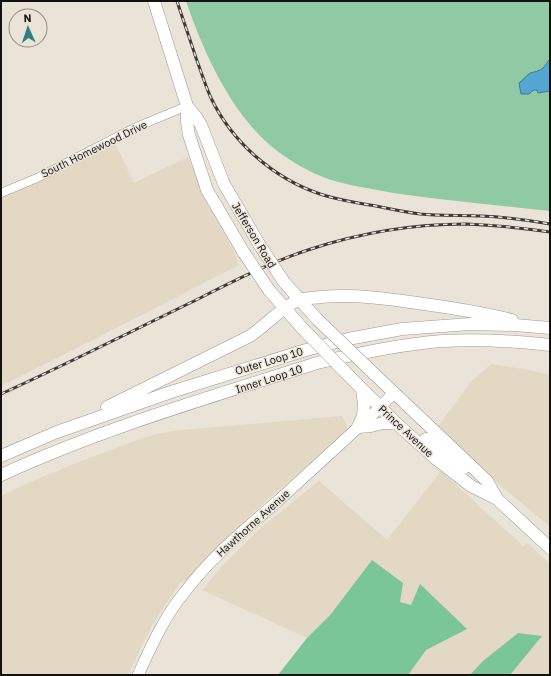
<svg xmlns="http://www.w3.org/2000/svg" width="551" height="676" viewBox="0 0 551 676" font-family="'IBM Plex Sans',sans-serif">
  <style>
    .commercial { fill: #e3d8c4 }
    .green { fill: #90caa4 }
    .forest { fill: #7ac697 }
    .water { fill: #54a5d1; stroke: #417997 }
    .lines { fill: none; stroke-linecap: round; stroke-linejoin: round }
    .minor-casing { stroke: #9f998f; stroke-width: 9 }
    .major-casing { stroke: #9f998f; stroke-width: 12 }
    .highway-casing { stroke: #9f998f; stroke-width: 13 }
    .minor { stroke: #fff; stroke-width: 8 }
    .major { stroke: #fff; stroke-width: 11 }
    .highway { stroke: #fff; stroke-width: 12 }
    .rail-casing { stroke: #3d3a35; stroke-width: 3 }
    .rail { stroke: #e9e3d8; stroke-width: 1.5; stroke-dasharray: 4.5; stroke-linecap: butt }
    .highway-bridge-casing { stroke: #9f998f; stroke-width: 13; stroke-linecap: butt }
    .highway-bridge { stroke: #fff; stroke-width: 12 }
    .labels { text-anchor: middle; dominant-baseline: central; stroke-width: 3; stroke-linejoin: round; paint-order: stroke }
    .street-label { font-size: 11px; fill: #14120f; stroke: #e9e3d8 }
  </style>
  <rect width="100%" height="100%" fill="#e9e3d8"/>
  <path class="commercial" d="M115 143 134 183 188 157 210 205 233 249 239 265 89 342 1 386V196L13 193Z
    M491 364 529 370 550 375V527L462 453 437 428 470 383Z
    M342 416 348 429 254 512 216 549 188 579 180 583 152 625 128 675H1V496L35 480 84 460 143 438 157 434 172 431Z
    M441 471 523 546 527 543 550 564V675H394L331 614 307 638 202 590 225 563 263 526 319 481 387 540Z"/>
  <path class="green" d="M186 1H550V211C516 207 482 204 448 200 422 197 397 194 372 189 359 187 344 184 331 180 310 173 288 160 271 146 230 111 203 51 186 1Z"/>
  <path class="forest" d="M372 560 403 583 400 602 411 605 420 584 467 629 426 650 408 675H278L307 638 331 614Z
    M518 633 542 636 510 675H470L483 661Z"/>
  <path class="water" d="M550 59V91L538 93 537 90H534L529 94H521L519 83 530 73C534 72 540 71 543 68 546 65 547 62 550 59Z"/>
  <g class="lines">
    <g class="minor-casing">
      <path id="minor" d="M1 193 37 178 134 128 187 106"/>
    </g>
    <g class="major-casing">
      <path id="major" d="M138 675C151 647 164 617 184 593 211 557 245 529 279 500 311 471 343 441 375 412L394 393"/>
    </g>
    <g class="highway-casing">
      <path id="highway" d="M154 1 187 106V122L189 135 207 190 244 253
        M187 106 196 117 201 125 224 184 259 244
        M284 282 317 319
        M269 290 302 328
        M369 369 487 481 497 499
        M355 382 396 423 435 458 471 486 497 499 550 548
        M107 407 250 336C265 326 283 306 299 300 306 298 314 298 321 297 356 294 390 299 424 304 454 308 483 313 512 320
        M358 427 363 416 364 405 362 389
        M358 427 371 426 383 423H396
        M426 439 439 451 464 468
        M1 456 57 432 171 392 306 350 348 339 402 329 470 324 515 325 550 328
        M1 475C103 428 211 397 317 363 359 353 401 344 443 341 479 339 515 341 550 345"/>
    </g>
    <use href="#minor" class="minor"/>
    <use href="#major" class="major"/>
    <use href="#highway" class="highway"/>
    <g class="rail-casing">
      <path id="rail" d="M177 1C183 20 190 39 196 58 201 71 205 85 211 98 232 142 273 178 320 194 338 200 357 203 376 206 390 209 405 212 420 214 440 216 461 215 481 216 504 217 527 220 550 224
        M1 394C65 365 128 333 192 302 230 283 270 262 311 249 360 233 414 224 466 224 494 225 522 228 550 232"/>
    </g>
    <use href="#rail" class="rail"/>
    <g class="highway-bridge-casing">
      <path id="highway-bridge" d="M259 244 284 282
        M244 253 269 290
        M317 319 369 369
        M302 328 355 382"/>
    </g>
    <use href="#highway-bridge" class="highway-bridge"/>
  </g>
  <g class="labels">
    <g class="street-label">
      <text transform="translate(94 149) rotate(-26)">South Homewood Drive</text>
      <text transform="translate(254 235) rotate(59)">Jefferson Road</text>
      <text transform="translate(269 361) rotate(-17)">Outer Loop 10</text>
      <text transform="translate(269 379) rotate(-18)">Inner Loop 10</text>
      <text transform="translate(406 431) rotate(43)">Prince Avenue</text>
      <text transform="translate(253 523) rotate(-42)">Hawthorne Avenue</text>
    </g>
  </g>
  <rect width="551" height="676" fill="none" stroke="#14120f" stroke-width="4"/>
  <g transform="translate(28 28) rotate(357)"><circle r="19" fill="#e9e3d8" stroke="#948f88"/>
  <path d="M0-3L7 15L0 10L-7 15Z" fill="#347d83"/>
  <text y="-6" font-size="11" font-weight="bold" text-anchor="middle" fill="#14120f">N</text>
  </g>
</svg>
